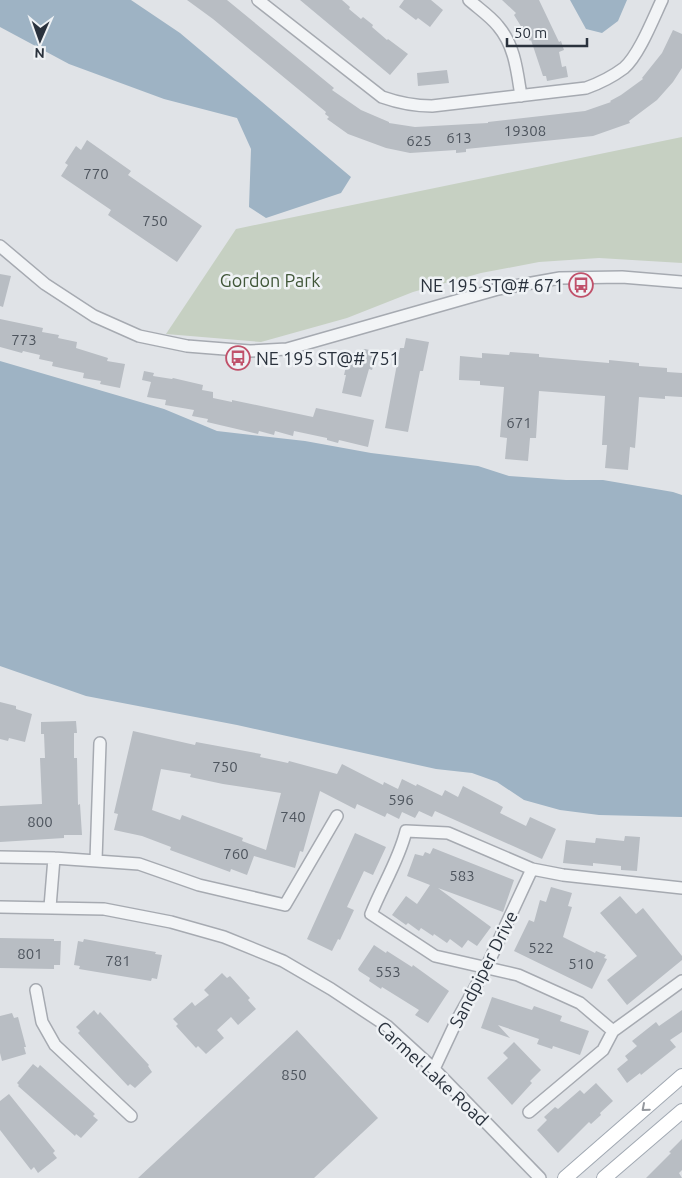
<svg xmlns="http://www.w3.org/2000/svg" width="682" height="1178" viewBox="0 0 682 1178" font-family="Ubuntu,sans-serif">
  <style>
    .green { fill: #c6d0c2 }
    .water { fill: #9eb3c4 }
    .building { fill: #b8bdc3; fill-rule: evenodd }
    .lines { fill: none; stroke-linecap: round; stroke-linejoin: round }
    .minor-casing { stroke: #a6aab1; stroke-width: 14 }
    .major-casing { stroke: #a0a8b2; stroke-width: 16 }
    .minor { stroke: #f2f4f6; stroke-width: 11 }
    .major { stroke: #fff; stroke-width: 14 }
    .oneway { stroke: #94989e }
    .labels { text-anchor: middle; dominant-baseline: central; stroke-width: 5; stroke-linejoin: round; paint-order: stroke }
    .number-label { font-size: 15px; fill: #4e555e }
    .park-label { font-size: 18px; fill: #415739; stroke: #eff2f5 }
    .poi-label { font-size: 18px; fill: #2a323d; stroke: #eff2f5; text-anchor: end }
    .street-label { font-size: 18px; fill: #2a323d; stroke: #eff2f5 }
  </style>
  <rect width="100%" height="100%" fill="#e0e3e7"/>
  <path class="green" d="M682 137V263L599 258 539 262 481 273 413 292 347 318 261 342 166 334 236 229Z"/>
  <path class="water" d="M0 0H131L180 33 351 177 341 193 266 218 249 207 251 149 237 118 164 99 69 64 0 27Z
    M570 0H627L618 21 602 33 586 29Z
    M0 361 164 409 217 431 305 441 371 453 478 466 509 476 566 480H603L673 492 682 495V817L599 815 560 810 524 800 497 782 472 773 436 769 237 725 86 696 0 666Z"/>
  <path class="building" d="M187 0H227L334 88 332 90 361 110 389 122V123L415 127 488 123V122L585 111 611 102 610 101 621 95 643 79 642 78 662 53 673 30 682 34V68L673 82 657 100 629 121 630 123 593 136 466 149V152L456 153V150L410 153 386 148 348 134 327 119 329 117 325 114 326 112 213 19Z
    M300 0H342L350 7 349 9 361 19 363 17 373 25 372 27 387 40 388 39 408 54 390 75Z
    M404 0H431L443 10 430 27 418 18 416 20 399 7Z
    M502 0H539L559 42 561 41 564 50 559 52 562 67 566 66 568 77 547 81 546 76H543L531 40 530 41 514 15 516 13Z
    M447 70 449 83 418 86 417 73Z
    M87 140 131 171 128 175 202 226 177 262 108 215 111 210 61 176 68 165 65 163 76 146 81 150Z
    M0 274 11 276 3 307 0 306Z
    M0 319 43 328 42 332 59 335 58 338 77 342 76 348 108 358 107 361 125 364 120 388 100 384 101 381 83 378 84 373 52 366 53 362 39 359 40 355 23 351 22 353 0 347Z
    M406 338 429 342 423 371H420L408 432 385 428 400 348H404Z
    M365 349 377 352 372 370 369 369 361 397 342 393 346 375H344L349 354Z
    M510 352 539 354V357L609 363V360L639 363V366L667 368V372L682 373V397L665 396V399L639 397 635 448 630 447 628 470 605 468 607 445H602L605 396 539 391 536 438H530L528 461 505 459 507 438 500 437 504 387 480 385V381L459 380 460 356 482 358V353L509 355Z
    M144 371 154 373 153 376 172 379 173 378 203 385 202 390 213 392V398L232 402V400L313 417 316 408 374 420 368 447 339 440 338 443 327 440V438L294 431 293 436 275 431 274 435 259 431 258 434 207 422 208 419 192 416 194 410 165 405 166 400 147 397 151 382 142 380Z
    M0 702 16 706V709L32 714 25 742 9 738 8 741 0 739Z
    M76 721 77 733H74V758H77L78 805 80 804 82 835H64V838L0 842V806L42 804 40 758H45L44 734H41V722Z
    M133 731 195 745 196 742 261 754 260 757 288 763 289 761 337 774 342 764 383 785 384 782 398 789 402 779 416 786 417 784 442 796 445 790 458 797 463 786 503 807 500 813 526 826 530 817 556 829 542 859 435 811 432 817 419 811 415 818 402 812 399 819 387 813 385 817 357 804 355 809 320 791 303 852 300 851 295 868 254 856 247 875 231 869 230 872 170 850 171 847 142 836 114 830 118 814 114 813ZM161 769 191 774 190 777 223 784 281 793 266 850 242 841 243 838 182 815 180 820 152 810Z
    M355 833 386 847 373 875 364 871 347 907 354 910 340 940 338 939 332 951 307 939Z
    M625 836 640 837 637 871 621 870V866L593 863V866L563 863 566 840 595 843 596 838 624 841Z
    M433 848 514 880 503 912 438 888 491 927 477 946 468 940 462 948 450 939 447 943 434 934 433 936 421 928 419 931 408 923 406 925 392 915 406 896 417 904 430 885 407 876 415 854 423 856 425 852 430 854Z
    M551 887 572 893 568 906 572 907 563 937 595 953 596 951 606 955 604 958 607 959 592 989 514 951 529 920 534 922 540 900 546 902Z
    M620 896 636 914 643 908 682 956V960L627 1005 607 980 637 956 600 913Z
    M0 938 54 939V941H61L60 965H54V969L0 968Z
    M84 939 156 952 155 954 162 955 157 979 152 978 151 981 79 969 80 966 74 965 78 941 83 942Z
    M374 945 386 953 387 951 412 967 413 965 449 991 428 1023 415 1015 419 1010 382 987 381 989 369 981 370 978 359 971 358 969Z
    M222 973 227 978 230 976 250 998 248 1000 256 1009 238 1025 231 1017 217 1030 224 1038 206 1054 198 1046 196 1048 176 1026 178 1024 173 1019 192 1002 195 1006 209 995 204 990Z
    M492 997 532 1010 534 1006 562 1016 560 1021 589 1031 580 1055 553 1046 552 1049 537 1044 539 1039 498 1025 510 1038 481 1028Z
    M94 1010 98 1015 100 1012 149 1065 148 1066 152 1072 135 1088 130 1084 128 1086 78 1033 80 1031 76 1027Z
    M682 1010V1032L670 1040 676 1047 641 1075 640 1073 627 1083 617 1069 628 1060 625 1056 637 1046 632 1041 656 1022 659 1026Z
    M12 1013 14 1018 18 1017 26 1047H24L26 1054 2 1061 0 1053V1016Z
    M297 1030 378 1118 314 1178H138Z
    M514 1042 541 1070 530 1081 532 1083 512 1105 487 1078 508 1058 503 1053Z
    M33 1064 38 1068 40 1065 95 1114 93 1116 98 1120 81 1138 76 1134 75 1136 18 1086 19 1085 17 1083Z
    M596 1083 613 1101 600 1113 601 1115 591 1124 589 1122 558 1153 537 1130 547 1120 544 1117 555 1107 558 1109 580 1090 584 1094Z
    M9 1094 55 1151 53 1153 57 1158 38 1173 34 1167 31 1170 0 1130V1101Z
    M682 1139V1170L679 1173 682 1178H646L671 1153 669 1152Z"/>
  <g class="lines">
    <g class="minor-casing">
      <path id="minor" d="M258 0 382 97C399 103 414 106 432 106L586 88C600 83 612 77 624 68 639 55 653 19 662 0
        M469 0C478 8 490 16 498 26 515 46 517 71 521 96
        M0 246 45 284 94 316 139 336 187 346 250 351 287 349 498 289 560 278 622 277 682 282
        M0 857 54 858 139 864 199 885 285 905 337 816
        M96 860 100 743
        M0 907 104 909 171 922 224 937 283 961 331 989 387 1026 434 1069 540 1178
        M50 907 54 858
        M36 990 42 1022 55 1045 131 1116
        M613 1031 580 1003 518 975 435 956 371 914C382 886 399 860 406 831L448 833 532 869 563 875 682 888
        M434 1069 456 1022 486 968 532 869
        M529 1112 603 1050 613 1031 682 981"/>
    </g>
    <g class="major-casing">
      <path id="major" d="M565 1178 682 1076
        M604 1178 682 1111"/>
    </g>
    <use href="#minor" class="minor"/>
    <use href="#major" class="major"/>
  </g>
  <defs><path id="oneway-chevron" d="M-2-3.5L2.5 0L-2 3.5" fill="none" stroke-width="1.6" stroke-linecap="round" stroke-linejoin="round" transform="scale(1.25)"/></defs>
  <use class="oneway" href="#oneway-chevron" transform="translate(645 1108) rotate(139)"/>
  <defs>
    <g id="bus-ring" transform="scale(1.25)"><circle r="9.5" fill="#eff2f5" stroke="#c0516a" stroke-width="1.5"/><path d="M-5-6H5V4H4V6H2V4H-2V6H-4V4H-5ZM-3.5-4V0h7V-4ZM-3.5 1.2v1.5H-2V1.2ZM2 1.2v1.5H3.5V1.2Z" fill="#c0516a"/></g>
  </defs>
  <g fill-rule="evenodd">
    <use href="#bus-ring" x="581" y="285"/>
    <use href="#bus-ring" x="238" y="358"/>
  </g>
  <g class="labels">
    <g class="number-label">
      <text x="525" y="130">19308</text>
      <text x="459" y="137">613</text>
      <text x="419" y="140">625</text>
      <text x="96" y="173">770</text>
      <text x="155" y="220">750</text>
      <text x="24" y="339">773</text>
      <text x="519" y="422">671</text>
      <text x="225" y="766">750</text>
      <text x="401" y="799">596</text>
      <text x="293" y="816">740</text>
      <text x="40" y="821">800</text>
      <text x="236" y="853">760</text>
      <text x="462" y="875">583</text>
      <text x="541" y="947">522</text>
      <text x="30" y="953">801</text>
      <text x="118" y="960">781</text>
      <text x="581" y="963">510</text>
      <text x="388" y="971">553</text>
      <text x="294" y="1074">850</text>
    </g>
    <g class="park-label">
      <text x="270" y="280">Gordon Park</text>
    </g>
    <g class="poi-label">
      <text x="564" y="285">NE 195 ST@# 671</text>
      <text x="256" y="358" text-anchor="start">NE 195 ST@# 751</text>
    </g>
    <g class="street-label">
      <text transform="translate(483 969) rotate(-63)">Sandpiper Drive</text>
      <text transform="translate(433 1073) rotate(43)">Carmel Lake Road</text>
    </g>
  </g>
  <g transform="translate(40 40) rotate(182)" stroke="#eff2f5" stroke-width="4" paint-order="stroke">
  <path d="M0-4L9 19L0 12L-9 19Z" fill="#2a323d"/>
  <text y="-8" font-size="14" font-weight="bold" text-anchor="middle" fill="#2a323d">N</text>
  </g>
  <path d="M507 38v8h80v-8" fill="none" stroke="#2a323d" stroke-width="2.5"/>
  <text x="514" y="38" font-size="15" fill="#2a323d" stroke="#eff2f5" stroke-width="4" paint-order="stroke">50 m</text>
</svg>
